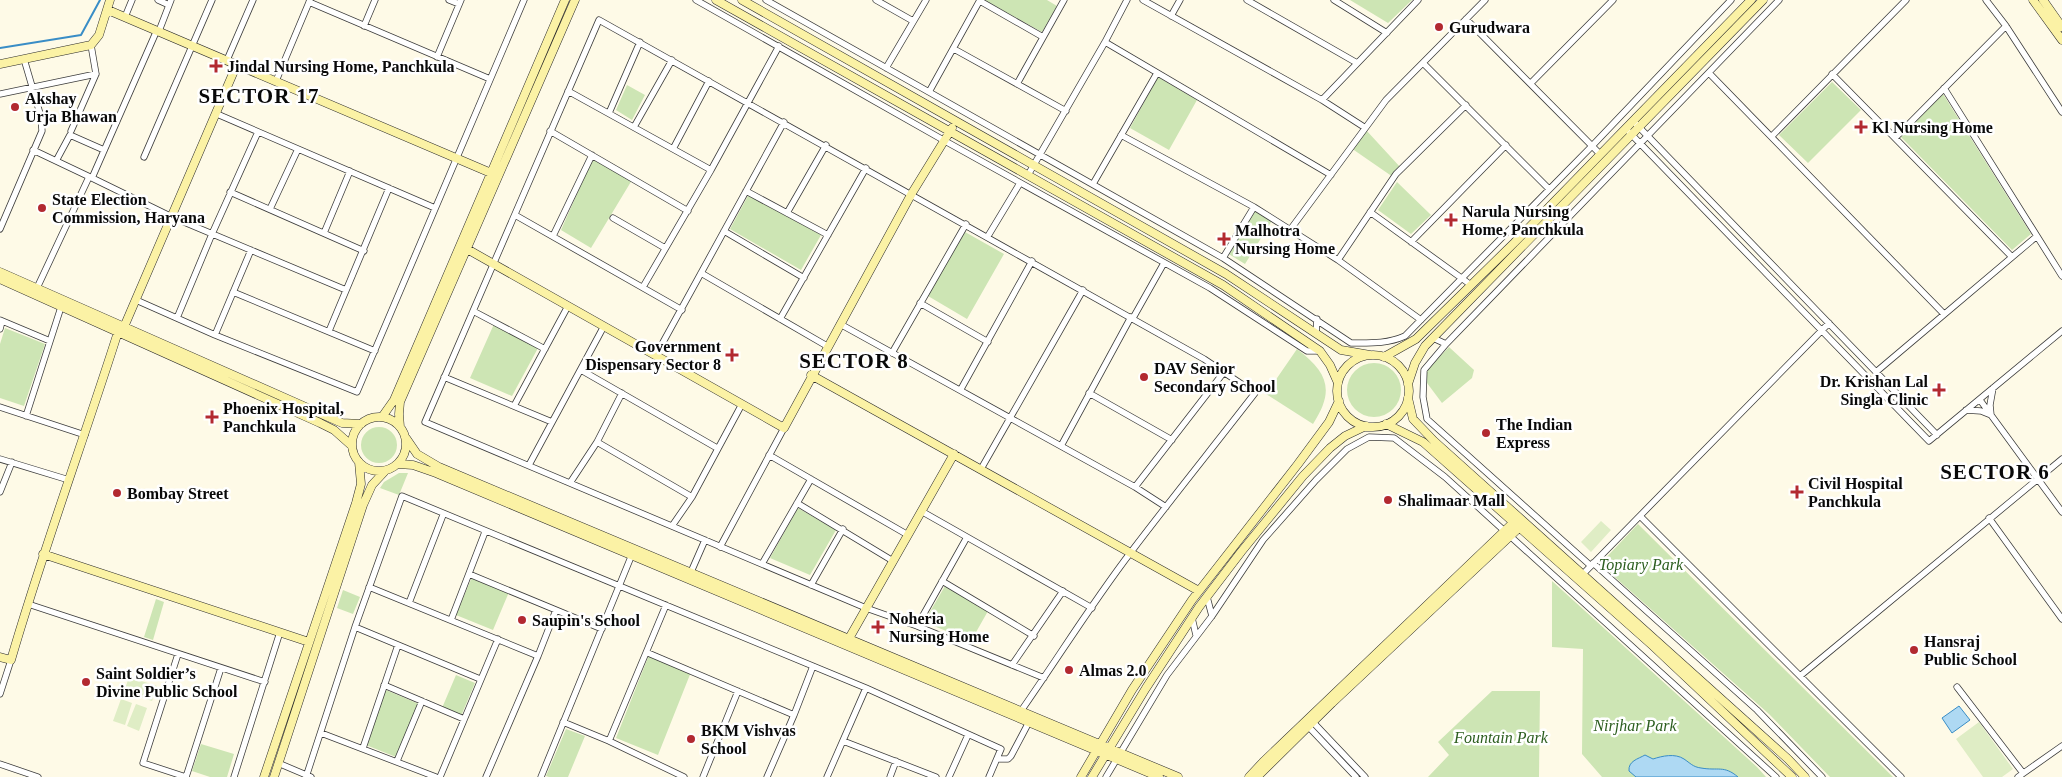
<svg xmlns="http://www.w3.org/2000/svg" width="2062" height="777" viewBox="0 0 2062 777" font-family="Georgia,serif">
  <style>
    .green { fill: #cde5b4 }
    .pitch { fill: #dfedc5 }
    .water { fill: #aed9f3; stroke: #398dc6 }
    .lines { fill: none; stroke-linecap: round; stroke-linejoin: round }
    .stream { stroke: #398dc6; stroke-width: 2 }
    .street-casing { stroke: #3c3c3c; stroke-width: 7 }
    .secondary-casing { stroke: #2b2b2b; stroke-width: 9 }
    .street { stroke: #fff; stroke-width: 5.5 }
    .secondary { stroke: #fbf2a5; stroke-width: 8 }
    .poi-dot { fill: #b22930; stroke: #fff; stroke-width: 2 }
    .labels { text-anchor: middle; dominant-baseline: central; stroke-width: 5; stroke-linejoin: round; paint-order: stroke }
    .poi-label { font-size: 16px; font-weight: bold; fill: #090909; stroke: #fff; text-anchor: start }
    .park-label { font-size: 16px; font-style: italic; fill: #2b5d1e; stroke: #fff }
    .district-label { font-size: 21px; font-weight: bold; letter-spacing: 1px; fill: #090909; stroke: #fff }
  </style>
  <rect width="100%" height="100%" fill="#fefae7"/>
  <path class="green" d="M984 0H1047L1057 6 1042 32Z
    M1350 0H1412L1388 23Z
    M1158 77 1197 100 1169 150 1130 128Z
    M1832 82 1861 110 1808 163 1779 135Z
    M627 85 645 95 632 120 616 110Z
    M1943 94 2031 234 2012 250 1901 137Z
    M1366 130 1401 168 1393 177 1351 148Z
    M593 158 632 180 591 248 561 230Z
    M1397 182 1431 215 1411 234 1378 210Z
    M749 194 821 235 801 270 730 229Z
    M1255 208 1273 219 1245 264 1227 253Z
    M965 232 1004 254 967 319 928 296Z
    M494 324 538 348 512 396 470 378Z
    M5 328 45 344 24 406 0 398V344Z
    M1449 347 1474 370 1472 378 1442 403 1427 383 1425 372Z
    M1297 349C1328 373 1335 390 1313 424L1266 394Z
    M1347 390a27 27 0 1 1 54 0a27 27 0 1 1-54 0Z
    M361 445a18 18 0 1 1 36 0a18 18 0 1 1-36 0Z
    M399 473H408L399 495 380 488 384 482Z
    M798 508 836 530 810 575 770 558Z
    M1638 524 1893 777H1830L1769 714 1600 564Z
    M472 577 509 592 493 630 456 615Z
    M1552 581 1757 767 1766 777H1602L1582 754 1583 649 1552 647Z
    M945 586 988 611 971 641 924 622Z
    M343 590 360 597 353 614 337 608Z
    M156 599 164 602 153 640 144 637Z
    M649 655 691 672 658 755 616 738Z
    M456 675 475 683 461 716 442 708Z
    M386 690 419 704 396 757 366 745Z
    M1492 691H1540L1539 777H1428L1449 755 1438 742Z
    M566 729 585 736 568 777H549L546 776Z
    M201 744 234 754 227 777H210L192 771Z"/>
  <path class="pitch" d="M1601 521 1611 530 1591 552 1581 542Z
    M129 677 157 686 152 701 124 692Z
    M121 699 132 703 125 725 113 721Z
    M136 704 147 708 139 731 127 726Z
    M1979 722 2013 769 2002 777H1983L1956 739Z"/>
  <path class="water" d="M1959 706 1970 720 1952 733 1942 718Z
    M1645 755 1653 759C1662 756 1675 753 1684 759 1690 763 1693 767 1701 768 1718 771 1724 765 1738 777H1636L1629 771C1628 761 1638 759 1645 755Z"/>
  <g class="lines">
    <path class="stream" d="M0 48 81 35 100 0"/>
    <g class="street-casing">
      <path id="street" d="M158 0 169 5
        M449 0 459 4
        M696 0 945 141 1210 288 1307 351H1320
        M766 0 1223 258 1351 343C1370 343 1387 344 1405 336L1592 146 1731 0
        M876 0 913 21
        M1143 0 1322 100 1364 127
        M1247 0 1357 63
        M1334 0 1387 33
        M1986 0 2006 26 2062 112
        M980 1 1043 37
        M309 2 490 79
        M1171 16 1180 0
        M125 17 132 0
        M1466 19 1600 154
        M364 26 375 0
        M159 31 171 0
        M1105 42 1331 175
        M954 49 1066 111
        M437 57 461 0
        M227 60 253 0
        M1423 63 1549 189
        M886 68 926 0
        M1709 73 1943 313
        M1832 74 2012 257
        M276 81 310 0
        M1531 83 1613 0
        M1017 84 1064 0
        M1944 88 2062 276
        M568 91 711 170
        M929 92 980 0
        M0 94 96 74 91 45
        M1322 100 1418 0
        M609 113 640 42
        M217 114 435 208
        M1636 124 1937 435
        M634 127 672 60
        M71 131 96 74
        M550 131 688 211
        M1629 132 1929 441 2062 331
        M1121 135 1254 207 1338 260 1421 320
        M1772 136 1906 0
        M1895 138 2006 26
        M673 149 709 81
        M33 150 92 178 157 30
        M144 157 212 0
        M56 161 70 135 104 150
        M1028 175 1105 42 1127 0
        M92 178 172 217 346 290
        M1093 184 1157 73
        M746 191 828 235
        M230 192 364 251
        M270 209 298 149
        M1370 212 1471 285
        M787 213 826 145
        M515 215 682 310
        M613 218 665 248
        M0 229 42 131 41 117 24 59
        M1290 230 1386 100 1485 0
        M724 231 804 278
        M324 233 350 171
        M553 236 592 155
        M988 236 1020 183
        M1411 242 1506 145
        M1223 258 1254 207
        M1338 260 1396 174 1466 105
        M701 273 827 346
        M643 287 711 170 779 46
        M37 288 89 177
        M233 292 375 351
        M136 300 215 335 357 392 524 0
        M920 303 988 342
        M473 311 545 349
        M177 318 212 234 258 132
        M1133 318 1164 263
        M780 319 866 168
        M0 320 50 341
        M840 324 1135 487 1166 507
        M0 329 2 321
        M329 331 389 188
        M1316 333 1317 319
        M215 335 251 250
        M1433 338 1446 344 1779 0
        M1446 344 1424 370 1423 397 1427 419 1591 566
        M892 353 966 224
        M656 355 784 122
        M581 370 717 448
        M1876 372 2037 236
        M444 377 552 422
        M961 389 1032 261
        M1089 393 1172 440
        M1980 400 2062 512
        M514 406 568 306
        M0 407 85 435
        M1966 410 1981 411 1991 415 1990 405 1993 388
        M26 416 62 304
        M597 442 692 497
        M1061 446 1131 317
        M769 455 908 535
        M0 459 69 480
        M529 465 604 326
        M981 469 1083 290
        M570 483 597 442 622 393
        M1135 487 1224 372
        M0 492 12 462
        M797 503 893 561
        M921 511 1092 608
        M1640 516 1901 777
        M1989 518 2062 619
        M672 526 692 497 742 404
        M720 547 784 428
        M1593 563 1757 710 1822 777
        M762 564 811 479
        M691 572 705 540
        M469 574 602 629
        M1580 577 1829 323
        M942 581 1034 636
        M811 585 843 529
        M369 587 538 656
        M1207 597 1212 616
        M409 603 443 515
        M28 604 265 682
        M1192 618 1196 635
        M451 620 485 532
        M917 626 967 537
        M355 627 480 679
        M648 653 794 715
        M178 654 143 763 186 777
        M1012 665 1063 591
        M1800 676 2062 459
        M384 685 464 719
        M1957 687 2023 773
        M0 694 11 660
        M1021 711C1058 658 1092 603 1131 552 1172 498 1214 446 1255 393L1204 359 599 20 425 422 866 608 917 626 1044 678
        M1310 719 1365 777
        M563 722 609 741 684 777
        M1306 724 1356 777
        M321 733 436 777
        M609 741 666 605
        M843 741 936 777
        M363 748 398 645
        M997 759H1008L1011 756 1029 722
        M397 761 422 701
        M278 763 311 777
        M0 764 38 777
        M186 777 221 668
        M234 777 280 632
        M306 777 355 627 402 496 866 688 1001 749 989 777
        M440 777 498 639
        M486 777 538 656 556 610
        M541 777 633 552
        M703 777 738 691
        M767 777 794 715 813 666
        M827 777 866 688
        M890 777 896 761
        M949 777 968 735
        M1106 777 1167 675 1212 616 1263 540 1316 480 1347 449 1369 437 1394 438 1445 477 1776 777
        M2018 777 2062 746"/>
    </g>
    <g class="secondary-casing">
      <path id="secondary" d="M716 0 1223 285 1320 351 1330 365 1338 383
        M742 0 1226 274 1341 350 1370 355
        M2033 0 2062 40
        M2043 0 2062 27
        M108 10 491 173
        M0 64 91 45 99 35 110 0
        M467 249 784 428 912 193 952 128
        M0 272 326 416 342 423 361 424
        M0 279 320 423 334 430 352 446
        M1337 391a36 36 0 1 1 72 0a36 36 0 1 1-72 0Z
        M1384 357 1416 339 1514 243 1751 0
        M811 375 1199 591
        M1408 384 1415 363 1425 346 1763 0
        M1408 398 1413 419 1434 441 1788 759 1805 777
        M352 444a27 27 0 1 1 54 0a27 27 0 1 1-54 0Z
        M382 417 394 400 565 0
        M1386 424 1423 442 1653 646 1792 777
        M400 427 399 414 400 402 575 0
        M406 438 417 454 439 467 1178 777
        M398 464 413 465 436 473 1159 777
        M43 554 309 642
        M847 642 954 454
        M0 657 11 660C43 550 83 442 118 332L124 327 237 64
        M264 777 356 503 361 484 359 462
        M274 777 363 505 372 485 385 471
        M1081 777 1132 690 1192 600 1298 464 1329 422 1339 401
        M1092 777 1146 688 1199 607 1241 552 1303 476 1330 448 1345 436 1366 426
        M1249 777 1263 762 1516 520
        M1257 777 1332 703 1522 525"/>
    </g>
    <use href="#street" class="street"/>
    <use href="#secondary" class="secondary"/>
  </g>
  <g class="poi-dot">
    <circle cx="1439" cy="27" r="5"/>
    <path d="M213.5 58.5h5v5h5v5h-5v5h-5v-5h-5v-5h5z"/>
    <circle cx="15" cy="107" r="5"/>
    <path d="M1858.5 119.5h5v5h5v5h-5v5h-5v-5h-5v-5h5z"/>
    <circle cx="42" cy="208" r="5"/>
    <path d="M1448.5 212.5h5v5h5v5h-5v5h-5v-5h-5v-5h5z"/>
    <path d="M1221.5 231.5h5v5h5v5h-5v5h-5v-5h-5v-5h5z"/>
    <path d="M729.5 347.5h5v5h5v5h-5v5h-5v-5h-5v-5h5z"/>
    <circle cx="1144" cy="377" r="5"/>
    <path d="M1936.5 382.5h5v5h5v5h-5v5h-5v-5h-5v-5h5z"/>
    <path d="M209.5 409.5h5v5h5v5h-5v5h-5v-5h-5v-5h5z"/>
    <circle cx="1486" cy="433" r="5"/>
    <path d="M1794.5 484.5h5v5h5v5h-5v5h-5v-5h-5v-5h5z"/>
    <circle cx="117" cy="493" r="5"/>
    <circle cx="1388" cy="500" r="5"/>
    <circle cx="522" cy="620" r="5"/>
    <path d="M875.5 619.5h5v5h5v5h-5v5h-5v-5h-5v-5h5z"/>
    <circle cx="1914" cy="650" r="5"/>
    <circle cx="1069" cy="670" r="5"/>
    <circle cx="86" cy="682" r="5"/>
    <circle cx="691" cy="739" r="5"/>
  </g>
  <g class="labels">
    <g class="poi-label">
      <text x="1449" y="27">Gurudwara</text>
      <text x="227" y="66">Jindal Nursing Home, Panchkula</text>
      <text x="25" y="98">Akshay<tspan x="25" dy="18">Urja Bhawan</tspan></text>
      <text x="1872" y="127">Kl Nursing Home</text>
      <text x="52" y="199">State Election<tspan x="52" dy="18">Commission, Haryana</tspan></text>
      <text x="1462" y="211">Narula Nursing<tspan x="1462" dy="18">Home, Panchkula</tspan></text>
      <text x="1235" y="230">Malhotra<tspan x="1235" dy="18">Nursing Home</tspan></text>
      <text x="721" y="346" text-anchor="end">Government<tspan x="721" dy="18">Dispensary Sector 8</tspan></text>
      <text x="1154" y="368">DAV Senior<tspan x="1154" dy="18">Secondary School</tspan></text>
      <text x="1928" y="381" text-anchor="end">Dr. Krishan Lal<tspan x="1928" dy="18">Singla Clinic</tspan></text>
      <text x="223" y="408">Phoenix Hospital,<tspan x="223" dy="18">Panchkula</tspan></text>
      <text x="1496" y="424">The Indian<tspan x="1496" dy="18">Express</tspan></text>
      <text x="1808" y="483">Civil Hospital<tspan x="1808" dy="18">Panchkula</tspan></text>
      <text x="127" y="493">Bombay Street</text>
      <text x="1398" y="500">Shalimaar Mall</text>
      <text x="889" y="618">Noheria<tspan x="889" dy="18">Nursing Home</tspan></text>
      <text x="532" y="620">Saupin's School</text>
      <text x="1924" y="641">Hansraj<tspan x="1924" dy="18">Public School</tspan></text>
      <text x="1079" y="670">Almas 2.0</text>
      <text x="96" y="673">Saint Soldier’s<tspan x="96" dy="18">Divine Public School</tspan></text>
      <text x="701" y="730">BKM Vishvas<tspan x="701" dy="18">School</tspan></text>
    </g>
    <g class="park-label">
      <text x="1641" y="564">Topiary Park</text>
      <text x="1635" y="725">Nirjhar Park</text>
      <text x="1501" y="737">Fountain Park</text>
    </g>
    <g class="district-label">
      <text x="259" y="96">SECTOR 17</text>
      <text x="854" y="361">SECTOR 8</text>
      <text x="1995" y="472">SECTOR 6</text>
    </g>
  </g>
</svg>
